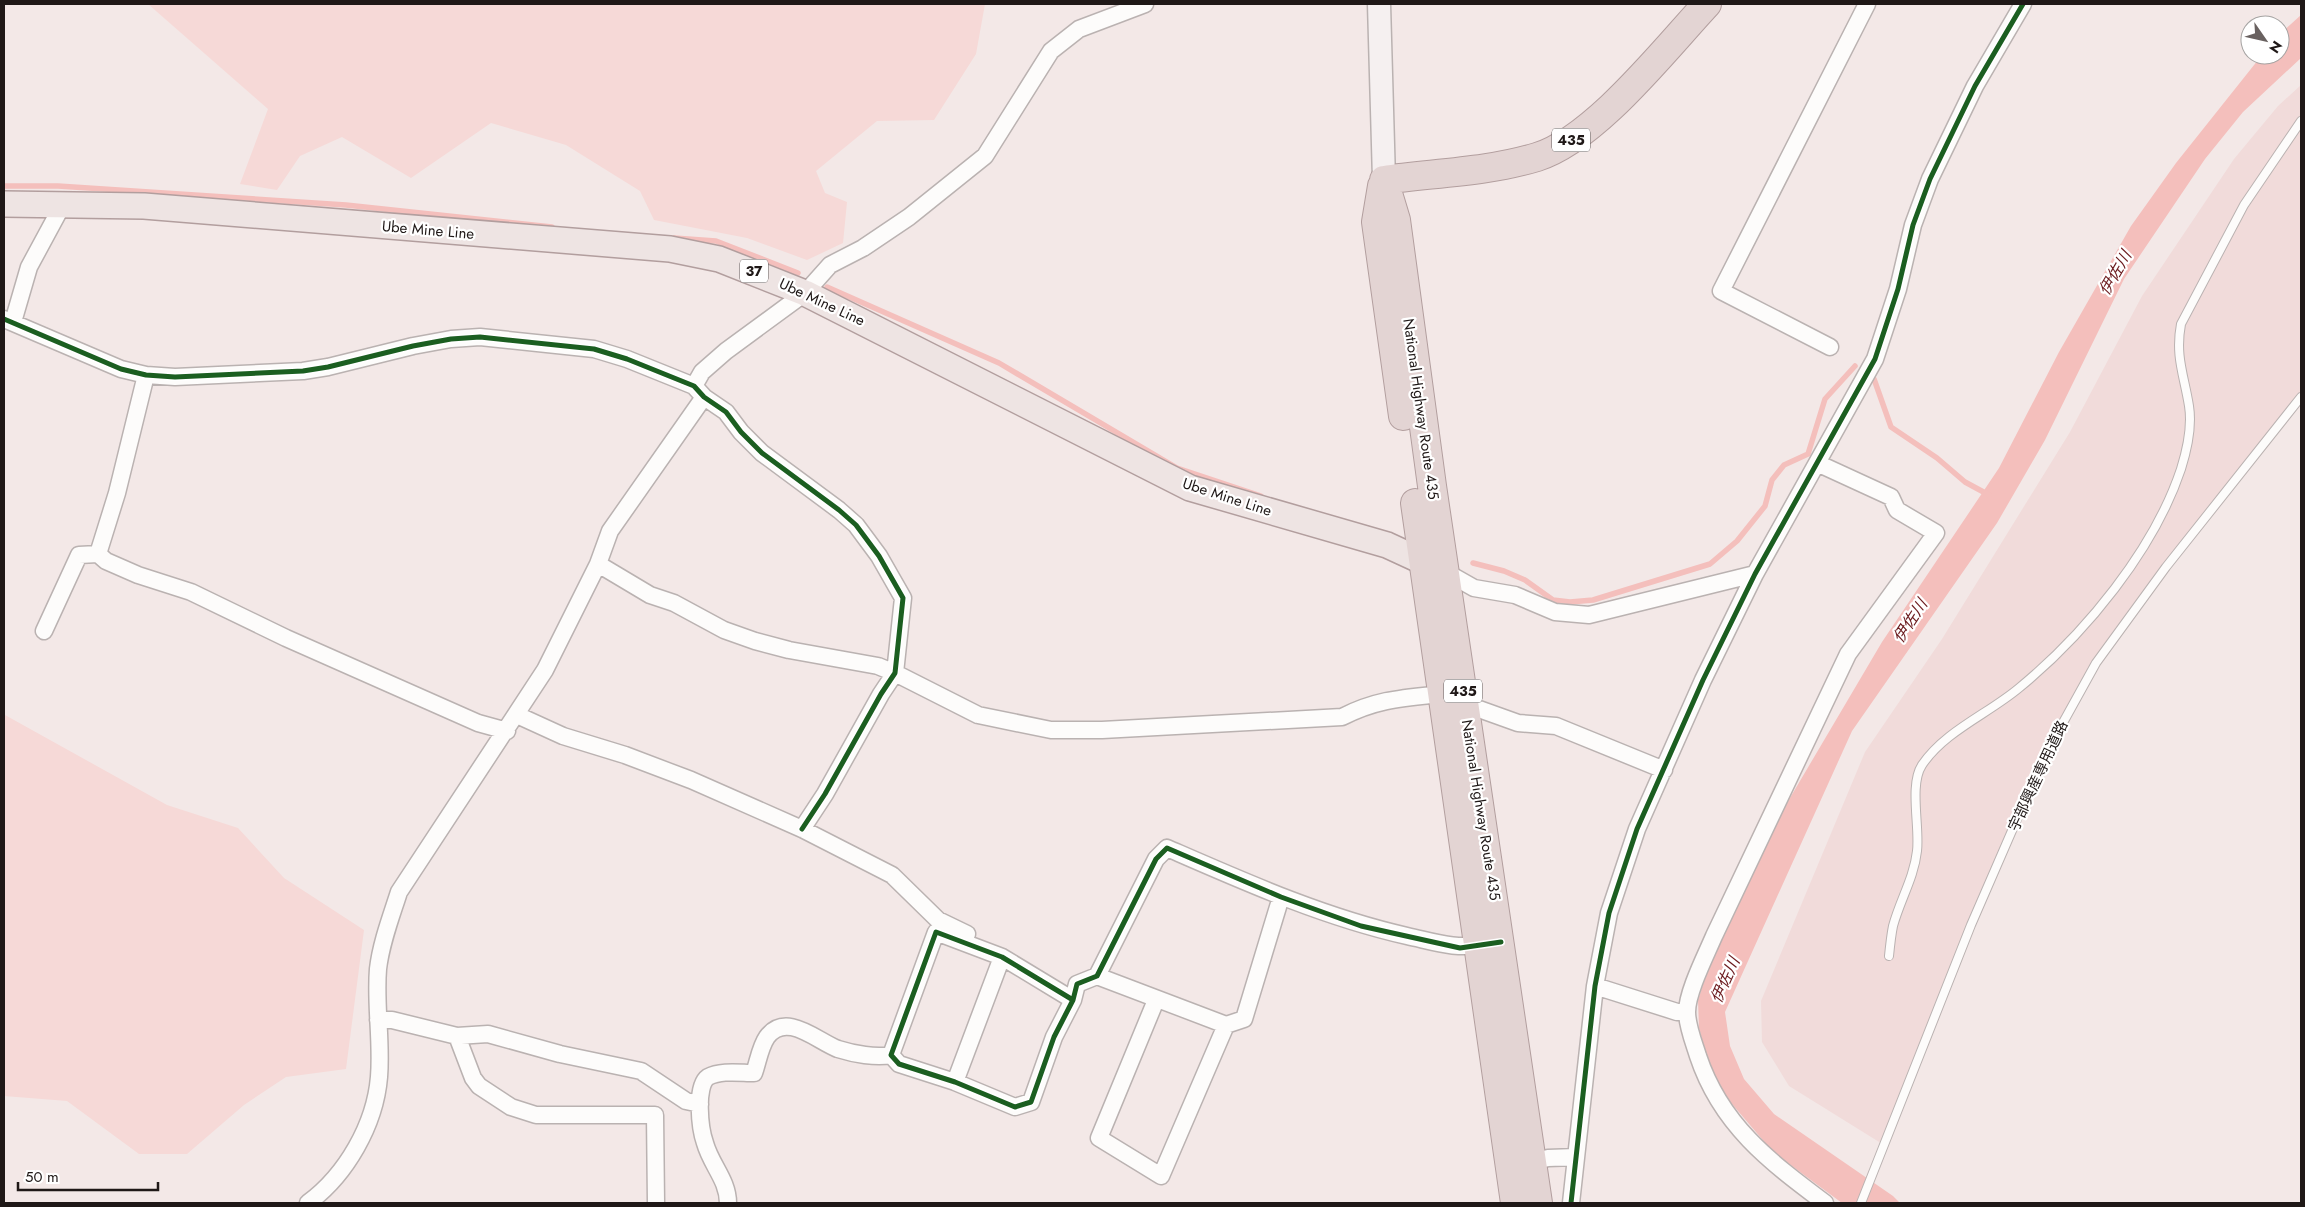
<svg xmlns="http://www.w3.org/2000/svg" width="2305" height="1207" viewBox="0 0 2305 1207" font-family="Jost,'Noto Sans JP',sans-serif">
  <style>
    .built { fill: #f1dbda }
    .green { fill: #f6d9d7 }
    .water { fill: #f4bfbc }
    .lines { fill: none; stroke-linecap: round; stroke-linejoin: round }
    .stream { stroke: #f4bfbc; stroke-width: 5.5 }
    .lane-casing { stroke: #bab2b1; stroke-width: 10 }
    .street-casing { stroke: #bab2b1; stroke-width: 19 }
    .secondary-casing { stroke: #bab2b1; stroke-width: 25 }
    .primary-casing { stroke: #b29e9e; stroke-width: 28 }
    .highway-casing { stroke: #b29e9e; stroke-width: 30 }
    .lane { stroke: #fdfcfb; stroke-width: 8 }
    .street { stroke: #fdfcfb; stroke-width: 16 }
    .secondary { stroke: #f5f0f0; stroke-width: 22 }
    .primary { stroke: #eee4e3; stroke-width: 25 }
    .highway { stroke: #e3d4d3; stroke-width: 28 }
    .cycleway-casing { stroke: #fff; stroke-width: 8 }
    .cycleway { stroke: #1b5e20; stroke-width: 5 }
    .labels { text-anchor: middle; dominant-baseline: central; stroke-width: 4.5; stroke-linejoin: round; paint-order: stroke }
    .shield { fill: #fff; stroke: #625d5d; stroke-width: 1 }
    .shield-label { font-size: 14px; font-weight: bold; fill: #1f1817 }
    .street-label { font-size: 15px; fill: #1f1817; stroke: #fff }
    .water-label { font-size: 16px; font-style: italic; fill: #6b1a1d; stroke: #fff }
  </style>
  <rect width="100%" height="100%" fill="#f3e8e7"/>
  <path class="built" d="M2301 85V397L2096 663 2044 757 1884 1145 1789 1086 1762 1042 1761 1001 1865 752 1942 639 2070 432 2142 296 2234 159 2278 106Z"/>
  <path class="green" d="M148 4H985L976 54 934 120 877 121 816 171 825 193 847 202 843 243 807 260 747 238 654 220 640 191 566 145 491 123 411 178 342 137 300 156 277 190 240 184 268 109Z
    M4 711 5 715 167 805 238 828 284 878 364 930 346 1069 286 1077 244 1105 187 1154H139L67 1101 4 1096Z"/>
  <path class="water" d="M2301 15V58L2243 112 2205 159 2124 279 2045 440 1997 523 1852 731 1725 1012 1730 1046 1744 1079 1774 1114 1893 1196 1900 1203H1842L1773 1152 1726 1097 1709 1065 1699 1028 1698 1000 1707 972 1774 825 1882 642 1999 468 2059 352 2131 226 2176 163 2262 55H2280V34Z"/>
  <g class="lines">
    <path class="stream" d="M4 186H58L346 205 552 227
      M674 238 716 241 798 273
      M827 287 999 363 1177 468 1261 496
      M1874 379 1891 427 1937 458 1965 482 1989 495
      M1473 563 1504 571 1525 580 1553 600 1570 602 1593 600 1710 564 1737 541 1765 506 1772 480 1784 465 1808 454 1825 399 1855 366"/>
    <g class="lane-casing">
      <path id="lane" d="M1889 956C1890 946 1891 936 1893 926 1900 900 1914 878 1917 851 1920 827 1909 785 1922 765 1945 731 1988 714 2019 688 2085 634 2154 550 2181 469 2187 450 2192 425 2189 406 2184 375 2175 356 2181 324L2244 205 2301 121
        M1861 1203 1971 925 2044 757 2096 663 2166 567 2301 397"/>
    </g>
    <g class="street-casing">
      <path id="street" d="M4 319 121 369 146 375 175 377 303 371 328 367 413 346 451 339 480 337 594 349 627 359 694 386 704 397 726 412 741 432 762 453 839 510 856 525 879 556 903 598 895 673 881 694 825 794 802 829
        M13 322 29 267 63 204
        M1830 347 1721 291 1867 4
        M146 375 117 493 98 554 106 561 138 575 191 592 286 638 478 723 507 731
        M694 386 702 372 726 351 805 293 830 265 863 248 909 217 985 156 1051 51 1079 29 1145 4
        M1817 463 1891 497 1897 510 1936 533 1848 654 1714 936C1706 955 1687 992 1687 1012 1687 1026 1694 1043 1698 1056 1721 1125 1769 1161 1825 1203
        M598 564 650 595 674 603 724 630 755 641 789 650 878 666 895 673 978 715 1051 730H1102L1342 717C1377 699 1403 698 1442 694
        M1444 571 1474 588 1515 595 1555 612 1589 615 1755 574
        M44 631 79 555 98 554
        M1465 704 1518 723 1556 726 1664 770
        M517 715 563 736 625 755 691 780 802 829 892 875 938 920 967 934
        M1097 976 1226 1025 1244 1019 1281 897
        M1595 986 1677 1012 1687 1011
        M1073 1000 1002 957 936 932 891 1055 899 1064 955 1082 1015 1107 1031 1102 1054 1037 1073 1000 1077 984 1097 976 1156 859 1167 848C1245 882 1323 917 1407 936 1435 942 1456 950 1485 944
        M1156 1000 1099 1138 1161 1176 1226 1025
        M378 1020H392L457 1036 488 1034 560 1054 641 1071 686 1101 700 1104
        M457 1036 473 1078 479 1086 511 1107 536 1115H655L656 1203
        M955 1082 1002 957
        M1524 1164 1548 1158 1576 1157
        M308 1203C346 1175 375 1125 379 1077 382 1041 375 1005 378 969 381 943 391 917 399 892L545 670 598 564 610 531 704 397
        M728 1203C728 1180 711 1165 705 1143 700 1129 695 1086 708 1077 721 1070 740 1073 754 1073 758 1062 760 1047 767 1037 786 1011 817 1041 838 1049 854 1054 876 1058 891 1055
        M1571 1203 1595 986 1609 913 1637 829 1703 680 1755 574 1875 359 1898 289 1913 225 1930 179 1975 86 2023 4"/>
    </g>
    <g class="secondary-casing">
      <path id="secondary" d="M1379 4 1384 180"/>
    </g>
    <g class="primary-casing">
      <path id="primary" d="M4 204 144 206 670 249 719 259 805 293 1190 488 1387 545 1439 569"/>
    </g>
    <g class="highway-casing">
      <path id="highway" d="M1384 180 1396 220 1432 486 1538 1203
        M1384 180C1434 173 1488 172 1537 157 1595 139 1665 49 1707 4
        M1382 186 1376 222 1403 416
        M1415 503 1515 1203"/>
    </g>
    <use href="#lane" class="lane"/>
    <use href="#street" class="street"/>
    <use href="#secondary" class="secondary"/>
    <use href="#primary" class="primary"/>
    <use href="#highway" class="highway"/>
    <g class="cycleway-casing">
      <path id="cycleway" d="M4 319 121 369 146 375 175 377 303 371 328 367 413 346 451 339 480 337 594 349 627 359 694 386 704 397 726 412 741 432 762 453 839 510 856 525 879 556 903 598 895 673 881 694 825 794 802 829
        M1073 1000 1002 957 936 932 891 1055 899 1064 955 1082 1015 1107 1031 1102 1054 1037 1073 1000 1077 984 1097 976 1156 859 1167 848 1281 897 1361 926 1460 948 1501 942
        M1571 1203 1595 986 1609 913 1637 829 1703 680 1755 574 1875 359 1898 289 1913 225 1930 179 1975 86 2023 4"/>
    </g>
    <use href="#cycleway" class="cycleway"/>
  </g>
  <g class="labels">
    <g class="shield">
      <rect x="1552" y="128.5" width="38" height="23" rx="4"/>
      <rect x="740" y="259.5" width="28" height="23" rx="4"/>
      <rect x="1444" y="679.5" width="38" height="23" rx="4"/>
    </g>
    <g class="shield-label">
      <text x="1571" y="140">435</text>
      <text x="754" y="271">37</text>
      <text x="1463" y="691">435</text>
    </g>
    <g class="street-label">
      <text transform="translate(428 230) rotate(5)">Ube Mine Line</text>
      <text transform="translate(822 302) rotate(25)">Ube Mine Line</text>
      <text transform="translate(1421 409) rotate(82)">National Highway Route 435</text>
      <text transform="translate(1227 497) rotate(18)">Ube Mine Line</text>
      <text transform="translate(2038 776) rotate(-65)">宇部興産専用道路</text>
      <text transform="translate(1481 810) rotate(81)">National Highway Route 435</text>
    </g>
    <g class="water-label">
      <text transform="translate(2115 273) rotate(-60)">伊佐川</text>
      <text transform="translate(1910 621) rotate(-57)">伊佐川</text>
      <text transform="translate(1725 980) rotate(-66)">伊佐川</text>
    </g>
  </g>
  <rect width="2305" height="1207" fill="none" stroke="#1f1817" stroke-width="10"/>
  <g transform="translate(2265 40) rotate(124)"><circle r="24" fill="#ffffff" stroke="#a5a3a2"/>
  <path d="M0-4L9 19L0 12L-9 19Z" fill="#696160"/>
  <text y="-8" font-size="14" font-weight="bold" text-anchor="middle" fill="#1f1817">N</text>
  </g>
  <path d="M18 1182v8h140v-8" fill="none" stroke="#1f1817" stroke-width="2.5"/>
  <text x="25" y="1182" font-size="15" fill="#1f1817" stroke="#ffffff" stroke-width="4" paint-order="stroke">50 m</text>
</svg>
